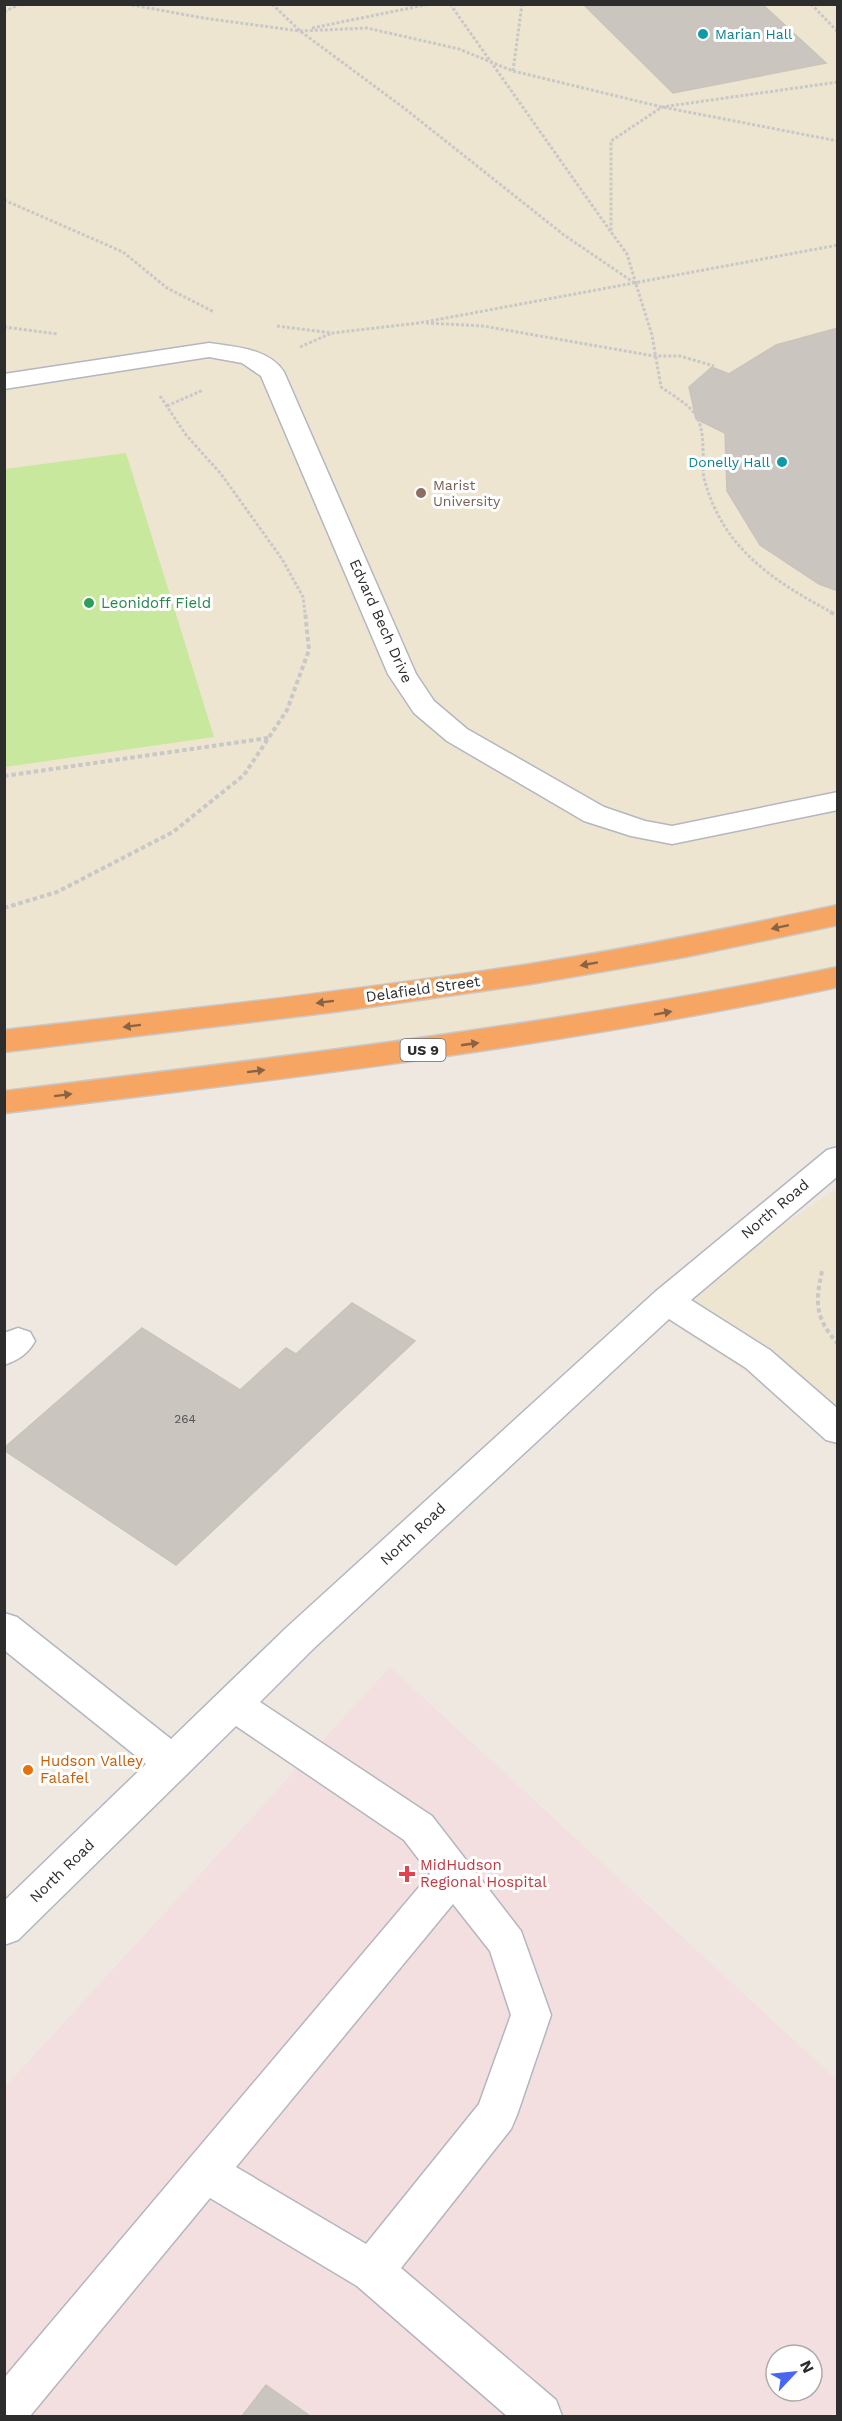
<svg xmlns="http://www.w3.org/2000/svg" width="842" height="2421" viewBox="0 0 842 2421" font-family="'Work Sans',sans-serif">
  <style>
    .education { fill: #eee5d1 }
    .medical { fill: #f3dfdf; fill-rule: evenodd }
    .pitch { fill: #c7e89d }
    .building { fill: #cac6bf; stroke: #c9c4ba; stroke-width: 1.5 }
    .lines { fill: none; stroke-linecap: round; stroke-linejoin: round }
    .minor-casing { stroke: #b4b6c0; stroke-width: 3 }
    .highway-casing { stroke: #c8c8c8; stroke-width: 3 }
    .path-far1 { stroke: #c8c8c8; stroke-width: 3; stroke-dasharray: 3 2; stroke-linecap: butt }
    .path { stroke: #c8c8c8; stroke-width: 4; stroke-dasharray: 4.5 3; stroke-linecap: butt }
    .minor { fill: #fff; fill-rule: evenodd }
    .highway { fill: #f7a562; fill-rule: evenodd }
    .oneway { fill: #886345 }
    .culture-dot { fill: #0f9aa8; stroke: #fff; stroke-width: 2 }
    .education-dot { fill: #8d6e63; stroke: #fff; stroke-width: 2 }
    .leisure-dot { fill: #2e9e5b; stroke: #fff; stroke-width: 2 }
    .food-dot { fill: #e8710a; stroke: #fff; stroke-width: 2 }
    .health-dot { fill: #e0444e; stroke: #fff; stroke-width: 2 }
    .labels { text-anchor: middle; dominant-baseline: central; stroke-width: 6; stroke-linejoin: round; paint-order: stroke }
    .number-label { font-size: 12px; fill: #545352 }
    .far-culture-label { font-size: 14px; fill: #0d838f; stroke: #fff; text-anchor: start }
    .far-education-label { font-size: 14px; fill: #785e54; stroke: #fff; text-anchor: start }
    .shield { fill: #fff; stroke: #6c6c6c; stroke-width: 1.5 }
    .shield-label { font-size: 14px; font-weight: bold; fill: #2d2d2d }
    .leisure-label { font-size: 15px; fill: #27864d; stroke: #fff; text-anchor: start }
    .street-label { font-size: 15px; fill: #2d2d2d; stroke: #fff }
    .food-label { font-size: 15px; fill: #c56008; stroke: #fff; text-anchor: start }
    .health-label { font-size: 15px; fill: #be3a42; stroke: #fff; text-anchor: start }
  </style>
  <rect width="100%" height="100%" fill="#eee8e1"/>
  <path class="education" d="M4 5H837V982L5 1106Z
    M837 1188V1450L745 1371 648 1308 778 1228Z"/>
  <path class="medical" d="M390 1667 837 2080V2416H5L4 2088ZM776 2355H812V2391H776Z"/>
  <path class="pitch" d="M126 453 214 737 5 767V469Z"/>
  <path class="building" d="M583 4H762L826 63 673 93Z
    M838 328V591L819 584 760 545 727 491 725 433 696 419 689 387 712 367 729 374 776 345Z
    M352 1303 415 1341 176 1565 4 1450V1448L142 1328 240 1390 286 1348 296 1354Z
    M266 2385 310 2416H242Z"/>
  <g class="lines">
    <g class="minor-casing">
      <path id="minor" d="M209 343C235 347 268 348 284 372L416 674 434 701 467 729 604 807 645 821 672 826 838 792V810L672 844 631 836 584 821 447 741 414 713 388 674 261 376 242 363 209 357 4 389V374Z
        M838 1147V1176L691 1300 770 1350 838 1409V1443L826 1440 746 1368 669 1319 312 1650 260 1702 432 1816 521 1931 551 2015 517 2115 511 2129 401 2268 556 2400 562 2416H507L357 2286 210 2198 30 2416H4V2378L430 1874 404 1840 236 1726 18 1940 4 1945V1901L146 1764 4 1650V1613L17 1617 171 1739 286 1628 655 1292 827 1150ZM453 1904 490 1951 511 2015 479 2104 366 2244 236 2167Z
        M18 1328 30 1332 35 1341C28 1354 18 1360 4 1365V1333Z"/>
    </g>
    <g class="highway-casing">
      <path id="highway" d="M838 905V925L685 957 531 984 334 1012 4 1052V1030C180 1010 356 991 530 964 633 948 736 927 838 905Z
        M838 967V987C562 1046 284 1079 4 1113V1091C284 1057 562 1024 838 967Z"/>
    </g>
    <path class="path-far1" d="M127 4 203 18 300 31 367 28 459 49 513 71 662 107 838 141
      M272 4 300 31 404 108 564 235 636 284 652 335 661 387C691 408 703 411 703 451 704 459 702 470 704 478 722 548 773 581 833 613
      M450 4 611 232
      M811 4 838 32
      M4 12 20 4
      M312 28 430 4
      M513 71 522 4
      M4 200 123 252 167 288 214 312
      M636 284 627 254 611 232V141L662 107 838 82
      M426 323 483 326 654 356H680L714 366
      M277 326 332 333 419 323 838 245
      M4 327 58 334
      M300 347 332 333
      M160 396 186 435 221 474 282 559 303 597 305 613
      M167 406 203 390"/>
    <path class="path" d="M830 612 838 616
      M4 776 268 738
      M4 908 57 892 173 832 244 775 287 710 309 650 305 612
      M822 1271C815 1303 815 1318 838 1344"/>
    <use href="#minor" class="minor"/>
    <use href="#highway" class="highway"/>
  </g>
  <defs><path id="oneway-solid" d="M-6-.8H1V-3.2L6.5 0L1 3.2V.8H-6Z" transform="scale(1.5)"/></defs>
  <g class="oneway">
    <use href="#oneway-solid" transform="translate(780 927) rotate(168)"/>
    <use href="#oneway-solid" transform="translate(589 964) rotate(170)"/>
    <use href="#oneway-solid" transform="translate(325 1002) rotate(173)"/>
    <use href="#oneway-solid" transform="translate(663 1013) rotate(-10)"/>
    <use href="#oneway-solid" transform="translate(132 1026) rotate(173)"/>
    <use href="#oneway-solid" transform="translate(470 1044) rotate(-8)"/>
    <use href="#oneway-solid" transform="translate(256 1071) rotate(-7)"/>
    <use href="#oneway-solid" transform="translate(63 1095) rotate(-7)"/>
  </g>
  <g class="culture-dot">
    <circle cx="703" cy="34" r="6"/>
    <circle cx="782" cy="462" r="6"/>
  </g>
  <circle class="education-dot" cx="421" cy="493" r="6"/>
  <circle class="leisure-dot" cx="89" cy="603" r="6"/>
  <circle class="food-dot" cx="28" cy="1770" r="6"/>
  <path class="health-dot" d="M404 1865h6v6h6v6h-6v6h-6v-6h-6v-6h6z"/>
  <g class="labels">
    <g class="number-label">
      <text x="185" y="1419">264</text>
    </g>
    <g class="far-culture-label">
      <text x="715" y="34">Marian Hall</text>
      <text x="770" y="462" text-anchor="end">Donelly Hall</text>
    </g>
    <g class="far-education-label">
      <text x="433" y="485">Marist<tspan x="433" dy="16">University</tspan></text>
    </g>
    <rect class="shield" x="400.5" y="1039" width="45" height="22" rx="4.5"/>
    <g class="shield-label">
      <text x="423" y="1050">US 9</text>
    </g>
    <g class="leisure-label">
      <text x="101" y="603">Leonidoff Field</text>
    </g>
    <g class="street-label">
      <text transform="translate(381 621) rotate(66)">Edvard Bech Drive</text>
      <text transform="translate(423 989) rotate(-8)">Delafield Street</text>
      <text transform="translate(775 1209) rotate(-40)">North Road</text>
      <text transform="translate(413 1534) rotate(-43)">North Road</text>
      <text transform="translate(62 1871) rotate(-44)">North Road</text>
    </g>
    <g class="food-label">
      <text x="40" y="1761">Hudson Valley<tspan x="40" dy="17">Falafel</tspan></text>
    </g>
    <g class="health-label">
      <text x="420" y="1865">MidHudson<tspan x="420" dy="17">Regional Hospital</tspan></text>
    </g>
  </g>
  <rect width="842" height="2421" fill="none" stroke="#2d2d2d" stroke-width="12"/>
  <g transform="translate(794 2373) rotate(64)"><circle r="28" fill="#ffffff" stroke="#ababab" stroke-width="1.5"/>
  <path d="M0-4.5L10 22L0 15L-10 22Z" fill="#4966f2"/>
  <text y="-9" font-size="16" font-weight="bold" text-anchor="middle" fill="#2d2d2d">N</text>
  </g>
</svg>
